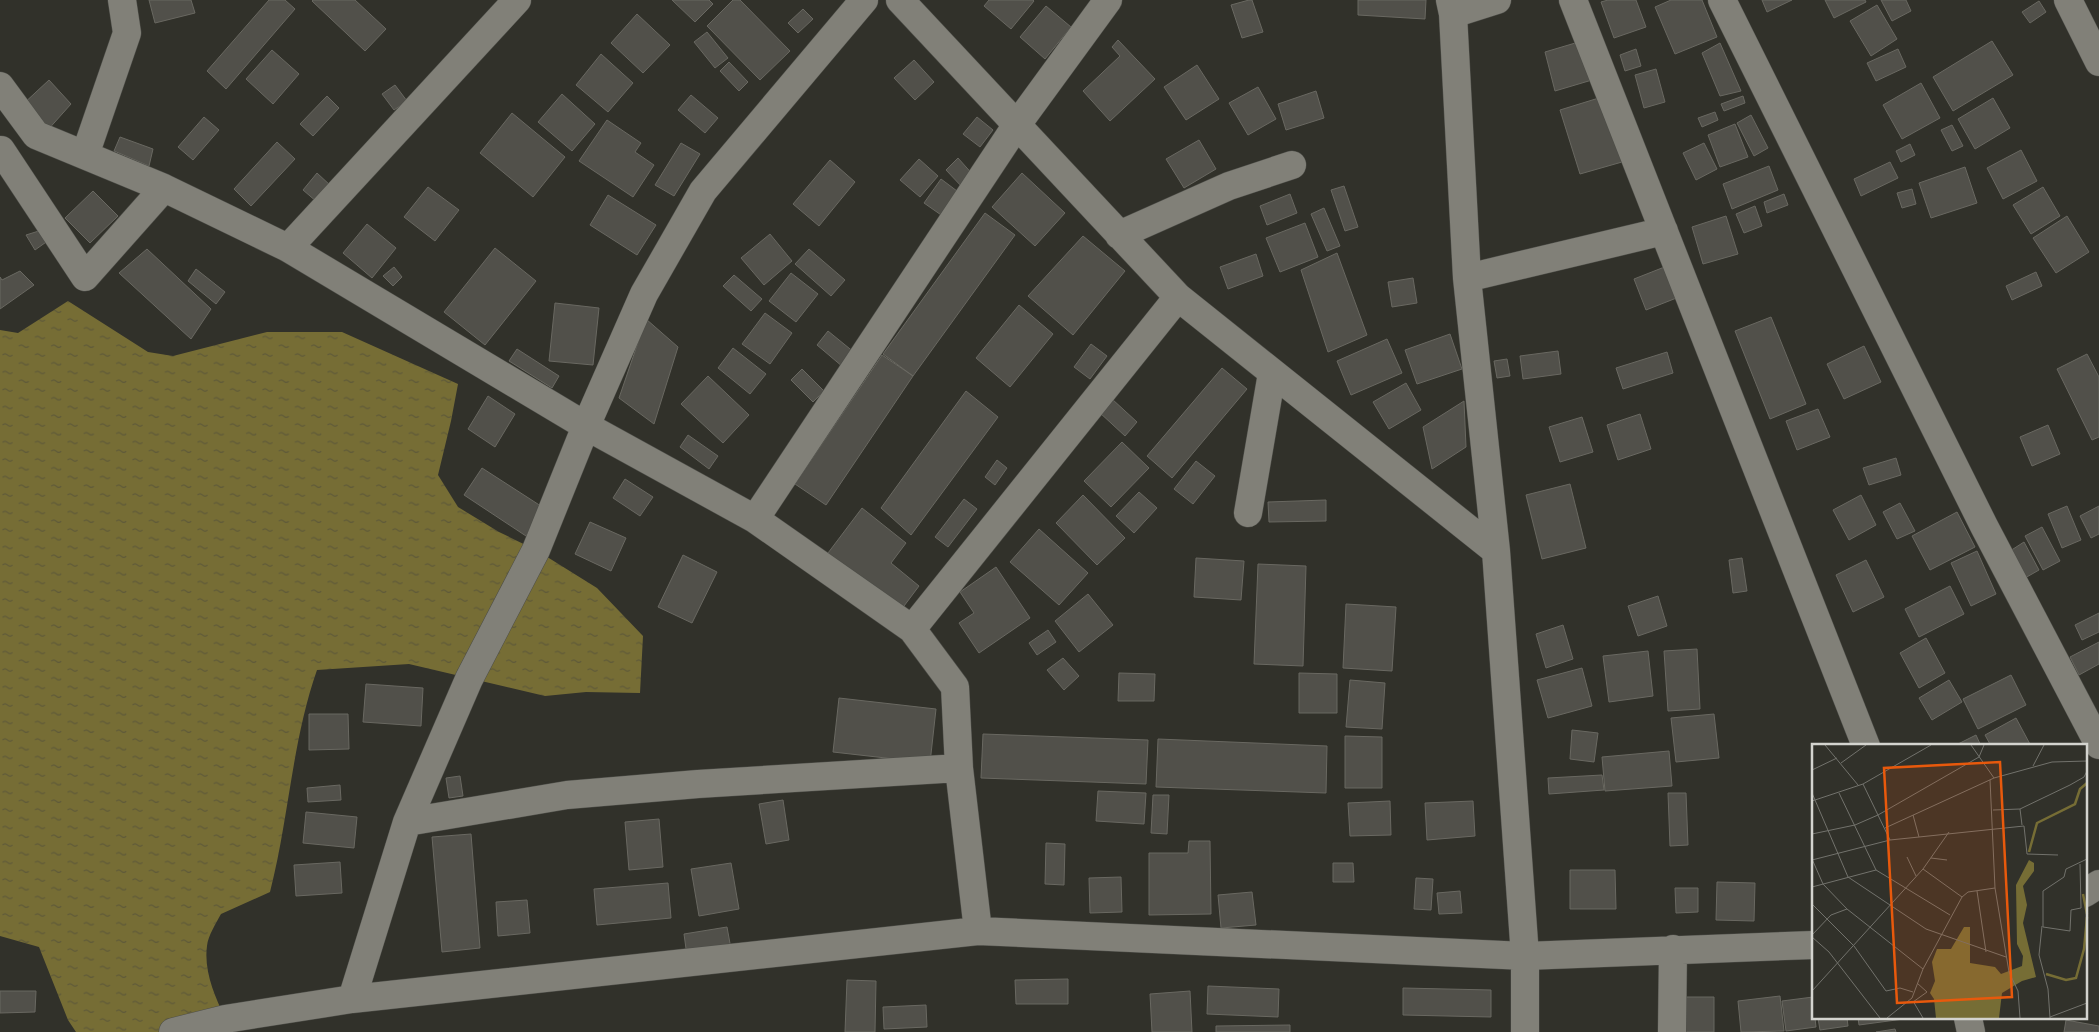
<svg xmlns="http://www.w3.org/2000/svg" width="2099" height="1032" viewBox="0 0 2099 1032" font-family="'Source Serif 4',serif">
  <style>
    .water { fill: url(#water-ripples) }
    .building { fill: #51504a; stroke: #696861 }
    .lines { fill: none; stroke-linecap: round; stroke-linejoin: round }
    .street-casing { stroke: #4d4d48; stroke-width: 29 }
    .street { stroke: #818078; stroke-width: 28 }
    .inset-river { fill: none; stroke: #766d35; stroke-width: 2.5 }
    .inset-road { fill: none; stroke: #72726c; stroke-width: 1 }
    .view { fill: #e8590c; fill-opacity: 0.15; stroke: #e8590c; stroke-width: 2.5 }
    .inset-edge { fill: none; stroke: #d4d4cf; stroke-width: 2.5 }
  </style>
  <defs>
    <pattern id="water-ripples" width="26" height="14" patternUnits="userSpaceOnUse" patternTransform="scale(1.25)"><rect width="26" height="14" fill="#766d35"/><path d="M2 4q2-2 4 0t4 0M15 11q2-2 4 0t4 0" fill="none" stroke="#5e5939"/></pattern>
  </defs>
  <rect width="100%" height="100%" fill="#31312a"/>
  <path class="water" d="M68 301 148 352 173 356 267 332H342L458 384 451 421 438 475 458 507 499 532 536 550 597 588 643 636 640 693 586 692 545 696 409 664 317 670C292 741 289 818 270 892L221 914C216 923 208 936 207 946 203 975 219 1007 233 1032H76L68 1020 39 947 0 936V330L18 333Z"/>
  <path class="building" d="M149 0H191L195 13 155 23Z
    M269 0H285L295 9 226 89 207 71Z
    M313 0H355L386 29 365 51 312 1Z
    M672 0H709L713 4 695 22Z
    M733 0H740L790 51 760 80 707 26Z
    M989 0H1033L1034 1 1011 29 984 6Z
    M1249 0H1252L1263 32 1242 38 1231 5Z
    M1358 0H1426L1425 19 1358 15Z
    M1608 0H1636L1646 27 1614 38 1601 2Z
    M1671 0H1702L1717 37 1675 54 1655 7Z
    M1762 0H1792L1767 12Z
    M1825 0H1865L1866 2 1834 18Z
    M1881 0H1906L1911 11 1892 21Z
    M2039 1 2046 12 2030 23 2022 12Z
    M1877 5 1897 39 1871 56 1850 21Z
    M1046 6 1071 27 1045 59 1020 37Z
    M803 9 813 19 798 33 788 23Z
    M637 14 670 45 643 73 611 43Z
    M707 32 728 58 715 68 694 42Z
    M1118 40 1155 79 1110 121 1083 91 1120 56 1112 47Z
    M1582 41 1592 80 1555 91 1545 52Z
    M1992 41 2013 75 1953 111 1933 77Z
    M1720 43 1741 91 1720 96 1702 53Z
    M1636 49 1641 66 1625 71 1620 55Z
    M1898 49 1906 67 1876 81 1867 63Z
    M272 50 299 74 273 104 246 79Z
    M601 54 633 83 608 112 576 85Z
    M914 60 934 82 915 100 894 78Z
    M729 62 748 82 739 91 720 71Z
    M1197 65 1219 99 1186 120 1164 87Z
    M1656 69 1665 102 1644 108 1635 75Z
    M49 80 71 104 46 132 21 106Z
    M1921 83 1940 118 1902 139 1883 105Z
    M395 85 407 101 394 110 382 94Z
    M1258 87 1276 119 1248 135 1229 103Z
    M1316 91 1324 118 1286 130 1278 104Z
    M562 94 595 124 572 151 538 122Z
    M691 95 718 118 705 133 678 110Z
    M327 96 339 108 313 136 300 124Z
    M1743 96 1745 103 1724 111 1721 104Z
    M1602 97 1622 162 1580 174 1560 110Z
    M1993 98 2010 128 1975 149 1958 119Z
    M1715 112 1718 120 1702 127 1698 118Z
    M512 113 565 157 533 197 480 153Z
    M1751 115 1768 148 1754 156 1737 123Z
    M204 117 219 130 193 160 178 147Z
    M977 117 993 130 980 147 963 134Z
    M607 120 641 143 635 152 654 165 633 197 579 161Z
    M1735 124 1748 157 1720 167 1708 135Z
    M1952 125 1963 146 1952 151 1941 130Z
    M120 137 153 149 149 166 114 151Z
    M1199 140 1216 169 1184 188 1166 159Z
    M277 142 295 159 251 206 234 189Z
    M681 143 700 154 674 196 655 185Z
    M1704 143 1717 169 1696 180 1683 153Z
    M1910 144 1915 155 1901 162 1896 151Z
    M2021 150 2037 181 2003 199 1987 168Z
    M958 158 975 177 963 188 946 170Z
    M919 159 938 176 920 197 900 180Z
    M830 160 855 182 819 226 793 204Z
    M1890 162 1898 178 1861 196 1854 179Z
    M1769 166 1778 190 1732 209 1723 184Z
    M1965 167 1977 203 1931 218 1919 183Z
    M317 173 331 186 317 202 303 190Z
    M1022 173 1065 213 1035 246 992 207Z
    M941 179 961 194 944 217 924 203Z
    M1344 186 1358 227 1345 231 1331 190Z
    M428 187 459 210 435 241 404 217Z
    M2043 187 2060 216 2031 234 2013 205Z
    M1912 189 1916 204 1902 208 1897 193Z
    M93 191 118 216 90 243 65 218Z
    M1290 194 1297 213 1267 225 1260 206Z
    M1784 194 1788 205 1767 213 1764 202Z
    M608 195 656 225 637 255 590 225Z
    M1755 206 1762 226 1744 233 1736 214Z
    M1324 208 1340 246 1327 251 1311 214Z
    M985 213 1015 235 913 376 883 354Z
    M1726 216 1738 254 1703 264 1692 227Z
    M2067 216 2089 252 2056 273 2033 238Z
    M1305 223 1318 257 1280 272 1266 238Z
    M367 224 396 248 372 278 343 253Z
    M42 230 49 240 35 250 26 235Z
    M770 234 792 261 764 285 741 258Z
    M1083 236 1125 271 1073 335 1028 296Z
    M495 248 536 281 485 345 444 312Z
    M147 249 211 309 191 339 119 273Z
    M809 249 845 280 831 296 795 264Z
    M1337 253 1367 335 1328 352 1301 270Z
    M1256 254 1263 276 1228 289 1220 267Z
    M1667 266 1679 297 1646 310 1634 279Z
    M394 267 402 277 393 286 383 276Z
    M196 269 225 292 216 304 188 281Z
    M20 271 34 285 0 309V277L2 280Z
    M2036 272 2042 286 2012 300 2006 286Z
    M791 273 818 294 796 322 769 301Z
    M734 275 762 299 751 311 723 286Z
    M1413 278 1417 303 1392 307 1388 282Z
    M555 303 599 308 593 365 549 361Z
    M1019 305 1053 334 1010 387 976 358Z
    M765 313 792 333 770 364 742 344Z
    M1771 317 1806 404 1770 419 1735 331Z
    M646 319 678 347 654 424 619 398Z
    M828 331 855 353 843 367 817 345Z
    M1450 334 1462 369 1417 384 1405 350Z
    M1387 339 1402 373 1351 395 1337 361Z
    M1091 344 1107 356 1090 379 1074 367Z
    M1864 346 1881 382 1844 399 1827 364Z
    M733 348 766 374 750 394 718 368Z
    M517 349 559 376 552 388 509 361Z
    M1558 351 1561 374 1523 379 1520 356Z
    M1667 352 1673 373 1623 389 1616 368Z
    M2087 354 2099 377V437L2092 440 2057 369Z
    M882 355 913 376 826 505 795 484Z
    M1507 359 1510 376 1497 378 1494 361Z
    M1222 368 1247 389 1172 478 1147 456Z
    M802 369 824 391 813 402 791 380Z
    M708 376 749 415 723 443 681 404Z
    M1406 383 1421 410 1389 429 1373 402Z
    M966 391 998 417 911 535 881 508Z
    M488 396 515 414 495 447 468 429Z
    M1112 399 1137 422 1125 436 1099 412Z
    M1464 401 1466 447 1432 469 1423 427Z
    M1818 409 1830 437 1797 450 1786 421Z
    M1640 414 1651 449 1618 460 1607 425Z
    M1582 417 1593 452 1560 462 1549 427Z
    M2048 425 2060 454 2032 466 2020 437Z
    M688 435 718 456 709 469 680 447Z
    M1122 442 1149 468 1111 507 1084 481Z
    M1896 458 1901 475 1869 485 1863 468Z
    M997 460 1007 468 995 485 985 477Z
    M1196 461 1215 476 1193 504 1174 489Z
    M482 468 544 508 526 536 464 495Z
    M625 479 653 497 640 516 613 498Z
    M1570 484 1586 548 1542 559 1526 495Z
    M1139 492 1157 508 1134 533 1116 516Z
    M1083 495 1125 538 1097 565 1056 523Z
    M1861 495 1876 525 1849 540 1833 510Z
    M964 499 977 509 948 547 935 537Z
    M1326 500V521L1269 522 1268 502Z
    M1900 503 1915 531 1897 539 1883 512Z
    M2067 506 2081 540 2062 548 2048 514Z
    M2099 506V534L2091 538 2080 516Z
    M862 508 906 543 891 563 919 586 901 610 828 553Z
    M1957 512 1975 547 1930 570 1912 536Z
    M590 522 626 538 611 571 575 554Z
    M2042 527 2060 561 2043 570 2025 536Z
    M1039 529 1088 573 1059 605 1010 562Z
    M2024 542 2039 570 2025 578 2010 551Z
    M1977 551 1996 594 1971 606 1951 563Z
    M683 555 717 572 692 623 658 607Z
    M1196 558 1244 561 1241 600 1194 597Z
    M1742 558 1747 591 1733 593 1729 560Z
    M1866 560 1884 597 1853 612 1836 575Z
    M1258 564 1306 566 1303 666 1254 664Z
    M996 567 1030 618 979 653 959 623 974 613 960 592Z
    M1950 586 1964 614 1919 637 1905 609Z
    M1088 594 1113 625 1079 652 1055 621Z
    M1658 596 1667 626 1638 636 1628 606Z
    M1346 604 1396 607 1392 671 1343 668Z
    M2099 613V632L2082 640 2075 625Z
    M1563 625 1573 659 1546 668 1536 634Z
    M1048 630 1056 642 1037 655 1029 643Z
    M1926 638 1945 673 1919 688 1900 653Z
    M2099 642V664L2079 675 2070 657Z
    M1697 649 1700 709 1668 711 1664 651Z
    M1648 651 1653 696 1609 702 1603 656Z
    M1063 658 1079 676 1064 690 1047 670Z
    M1582 668 1592 706 1548 718 1537 680Z
    M1119 673 1155 674 1154 701H1118Z
    M1299 673 1337 674V713H1299Z
    M2011 675 2026 705 1978 729 1963 699Z
    M1350 680 1385 683 1382 729 1346 727Z
    M1949 680 1962 702 1932 720 1919 698Z
    M366 684 423 688 421 726 363 722Z
    M839 698 936 709 930 763 833 752Z
    M309 714H348L349 749 309 750Z
    M1714 714 1719 758 1676 762 1671 718Z
    M2016 718 2031 746H1991L1985 735Z
    M1572 730 1598 733 1594 762 1570 759Z
    M983 734 1148 740 1146 784 981 778Z
    M1976 735 1981 746H1954Z
    M1345 736 1382 737V788H1345Z
    M1158 739 1327 746 1326 793 1156 787Z
    M1669 751 1672 786 1605 791 1602 757Z
    M1602 775 1604 790 1549 794 1548 778Z
    M460 776 463 796 449 798 446 778Z
    M340 785 341 800 308 802 307 788Z
    M1098 791 1146 793 1144 824 1096 821Z
    M1668 793H1686L1688 845 1670 846Z
    M1153 795H1169L1167 834 1151 833Z
    M783 800 789 840 766 844 759 804Z
    M1390 801 1391 835 1350 836 1348 803Z
    M1473 801 1475 836 1427 840 1425 803Z
    M306 812 357 817 354 848 303 843Z
    M659 819 663 867 629 870 625 822Z
    M471 834 480 948 442 952 432 837Z
    M1189 841H1210L1211 914 1149 915V853H1188Z
    M1046 843 1065 844 1064 885 1045 884Z
    M340 862 342 893 296 896 294 865Z
    M731 863 739 909 699 916 691 869Z
    M1333 863H1353L1354 882H1333Z
    M1570 870H1615L1616 909H1570Z
    M1121 877 1122 912 1090 913 1089 878Z
    M1416 878 1433 879 1431 910 1414 909Z
    M1717 882 1755 883 1754 921 1716 920Z
    M668 883 671 918 597 925 594 889Z
    M1675 888H1698V912L1676 913Z
    M1460 891 1462 913 1439 914 1437 893Z
    M1252 892 1256 925 1221 928 1218 895Z
    M527 900 530 933 498 936 496 902Z
    M727 927 731 949 687 956 684 934Z
    M1068 979V1004H1016L1015 980Z
    M847 980 876 981 875 1032H845Z
    M1208 986 1279 989 1278 1017 1207 1014Z
    M1403 988 1491 990V1017L1403 1015Z
    M0 991H36L35 1012 0 1013Z
    M1190 991 1192 1032H1152L1150 994Z
    M1780 996 1784 1031 1741 1032 1738 1001Z
    M1685 997H1714V1032H1685Z
    M1813 997V1018H1815L1816 1027 1786 1031 1782 1001Z
    M926 1005 927 1027 884 1029 883 1007Z
    M1818 1018H1847L1848 1026 1820 1030Z
    M1858 1018H1911L1859 1025Z
    M2066 1020 2099 1026V1032H2064Z
    M1290 1025V1032H1216V1026Z
    M1895 1029 1896 1032H1876Z"/>
  <g class="lines">
    <g class="street-casing">
      <path id="street" d="M900 0 1178 297 1496 551
        M1450 0 1453 14 1467 278
        M1573 0 1866 746
        M1722 0 1984 526 2099 745
        M2068 0 2099 62
        M1453 14 1497 0
        M0 86 36 135 164 188 288 248 586 426 755 519 912 629 955 687 959 768 978 931
        M1 150 85 277 164 188
        M85 155 127 33 122 0
        M1119 235 1229 186 1292 165
        M288 248 517 0
        M1248 513 1272 373
        M755 519 1016 126 1108 0
        M912 629 1178 297
        M407 822 567 795 698 784 959 768
        M2085 893 2099 884
        M352 999 407 822 469 679 536 550 586 426 644 294 703 191 864 0
        M1968 1018 1971 1032
        M173 1032 225 1019 352 999 978 931 1525 956 1813 945
        M1525 1032V956L1496 551 1467 278 1664 231
        M1672 1032 1673 949"/>
    </g>
    <use href="#street" class="street"/>
  </g>
  <g transform="translate(1812 744)">
    <rect width="275" height="275" fill="#31312a"/>
    <path d="M217 116 222 119V127L211 142 215 161 211 179 224 233 210 237 190 249 187 274H124L122 255 118 249 123 237 120 218 125 205H139L152 183H158V219L183 223 189 230 210 222 211 212 205 200 204 141Z" fill="#766d35"/>
    <path class="inset-river" d="M217 108 225 79 263 60 268 45 275 39M271 150 275 170M234 230 254 236 264 234 272 205 275 173"/>
    <path class="inset-road" d="M13 1 46 41M159 1 182 34M29 19 54 1M221 22 232 1M0 26 25 14M178 36 183 144 197 228 206 247 208 274M51 40 78 96M0 49 36 133 114 185 194 213M27 49 64 126 138 171M0 57 51 40 119 1M208 65 210 81M181 66 208 65 258 41 272 33 275 27M101 71 107 93 212 82 215 110 246 111M73 84 182 34 240 18 275 17M0 90 43 81 66 71 167 13 172 1M95 113 104 132M119 114 135 116M0 115 11 140 35 165 111 225M0 116 78 96 107 93M268 120 269 164 259 166 258 187 231 183V147L252 133 254 125 275 115M111 125 150 153M0 143 64 126M165 147 174 208M0 160 42 202 74 247 88 244 101 248M230 182 227 211 236 245 238 274M0 191 19 171 35 165M0 193 17 208 68 274M0 247 111 125 137 88M101 257 111 274M101 258 115 248 105 239M238 273 275 259M75 274 100 254 111 225 150 153 156 148 183 144"/>
    <path class="view" d="M188 18 200 253 85 259 72 24Z"/>
    <rect width="275" height="275" class="inset-edge"/>
  </g>
</svg>
